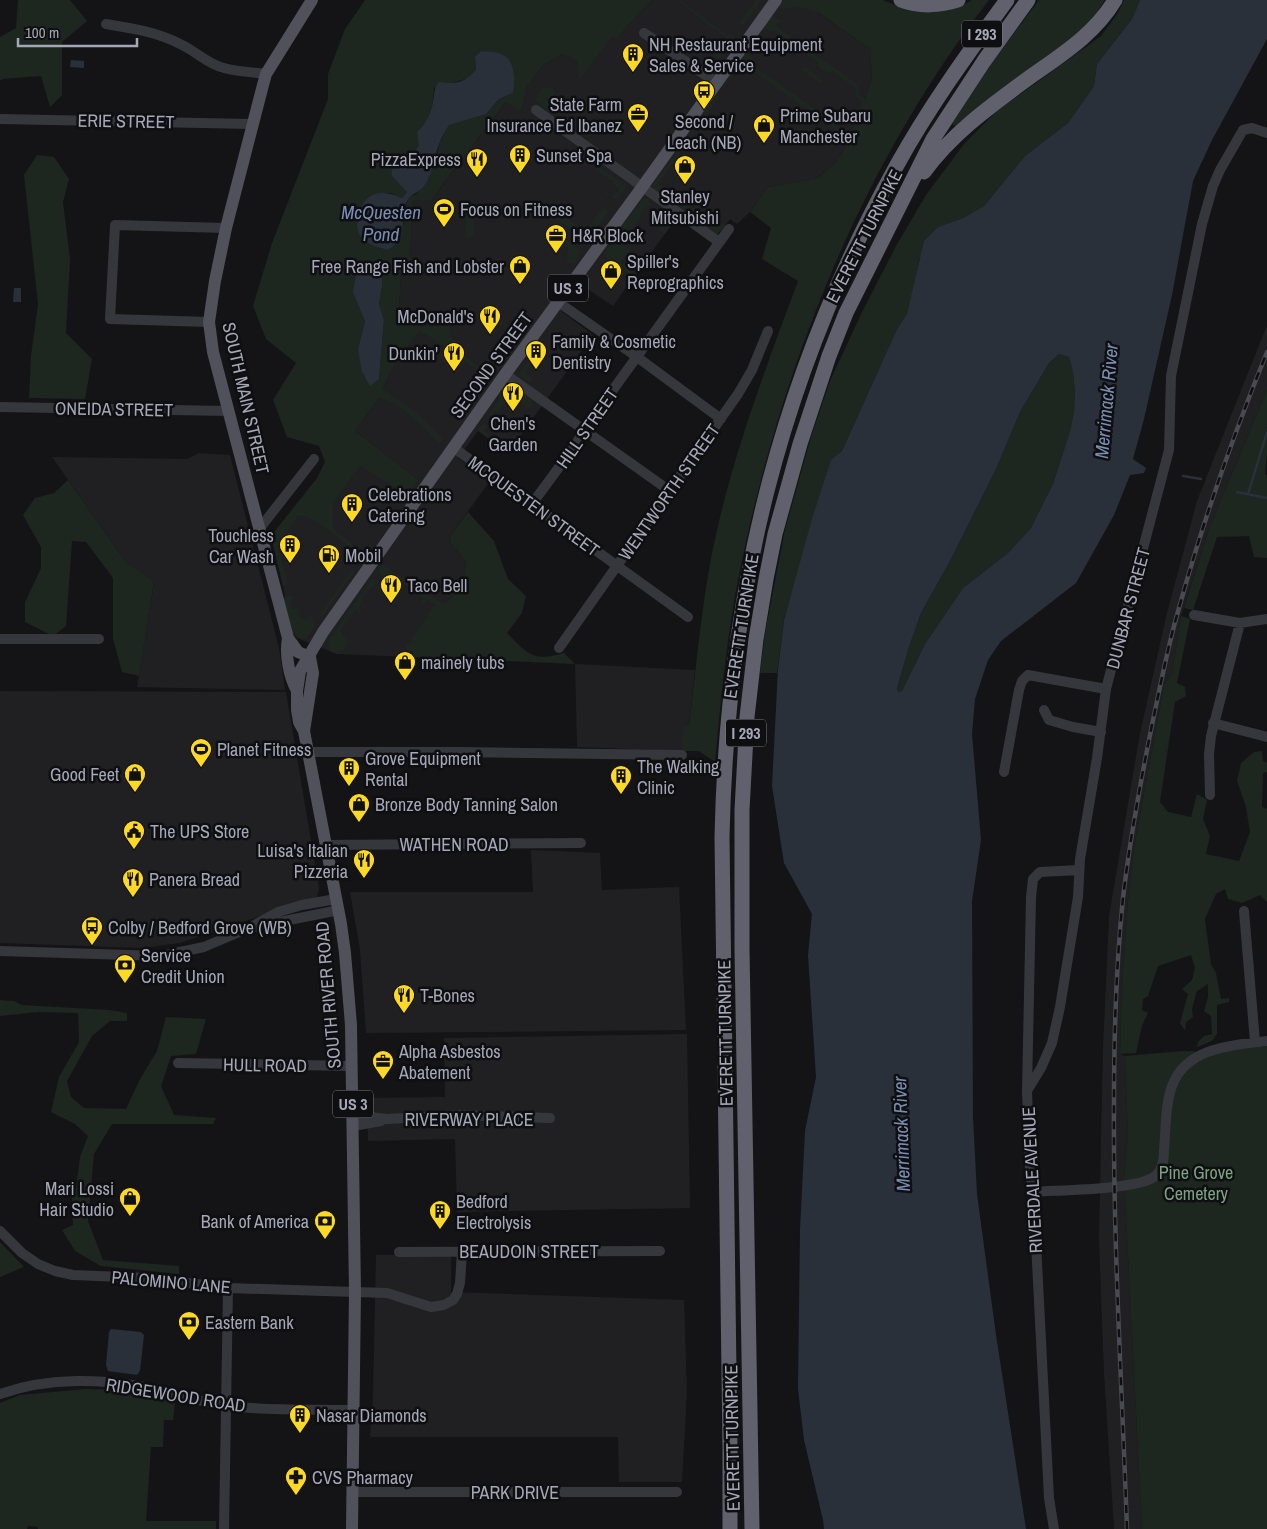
<svg xmlns="http://www.w3.org/2000/svg" width="1267" height="1529" viewBox="0 0 1267 1529" font-family="'Archivo Narrow',sans-serif">
  <style>
    .built { fill: #202023 }
    .green { fill: #1e2620; fill-rule: evenodd }
    .water { fill: #29303a; fill-rule: evenodd }
    .lines { fill: none; stroke-linecap: round; stroke-linejoin: round }
    .stream { stroke: #29303a; stroke-width: 2.5 }
    .minor { stroke: #36363d; stroke-width: 10 }
    .major { stroke: #50515a; stroke-width: 12 }
    .highway { stroke: #60616c; stroke-width: 15 }
    .rail-casing { stroke: #494a52; stroke-width: 4.5 }
    .rail { stroke: #0f0f11; stroke-width: 2.5; stroke-dasharray: 8; stroke-linecap: butt }
    .labels { text-anchor: middle; dominant-baseline: central; stroke-width: 5; stroke-linejoin: round; paint-order: stroke }
    .shield { fill: #0f0f11; stroke: #777985; stroke-width: 1 }
    .shield-label { font-size: 16px; font-weight: bold; fill: #a4a7b7 }
    .poi-label { font-size: 18px; fill: #a4a7b7; stroke: #0f0f11; text-anchor: start }
    .street-label { font-size: 18px; fill: #a4a7b7; stroke: #0f0f11 }
    .park-label { font-size: 18px; fill: #7aa384; stroke: #0f0f11 }
    .water-label { font-size: 19px; font-style: italic; fill: #798eb4; stroke: #0f0f11 }
  </style>
  <rect width="100%" height="100%" fill="#141416"/>
  <path class="built" d="M652 0H800L870 49 872 78 850 140 835 163 818 178 768 187 750 212 737 224 730 219 717 235 682 210 613 306 580 284 561 311 593 335 508 453 478 431 458 458 490 481 450 536 451 544 466 562 464 583 455 594 442 605 414 646 412 657 337 654 297 638 283 599 285 597 283 586 271 536 296 505H332L360 464 406 496 419 480 355 431 379 398 391 370 421 328 407 324 399 312 401 273 410 267 422 264 423 262 410 258 413 200H431L507 101 521 112 527 87 543 65 563 54 588 25 618 38 630 23Z
    M1267 325V390L1210 526 1181 616 1172 674 1164 685 1134 848 1128 900 1122 988 1120 1054 1125 1056 1128 1137 1124 1177 1142 1529H1114L1104 1373 1099 1239 1103 1048 1109 916 1140 733 1167 613 1197 501Z
    M199 453 230 455 279 648 285 690 137 687 154 583 126 562 52 457 187 459Z
    M575 664 695 670 689 726 682 751 577 747Z
    M0 691 286 692 319 888 317 897 180 943 142 948 0 943Z
    M531 850 600 853 602 890 679 887 686 1030 366 1033 360 950 350 892H533Z
    M687 1034 690 1208 457 1212 455 1139 368 1141 367 1098 445 1097 444 1038Z
    M376 1255H451V1292L684 1300 687 1393 682 1482H619L618 1437H370L373 1398Z"/>
  <path class="green" d="M18 0H70L87 21 62 42V95L50 107 41 76 2 79 0 81V37L16 28Z
    M365 0H652L630 23 618 38 612 36 579 80 578 61 563 54 543 65 527 87 521 112 506 102 431 200H413L410 258 423 261V264L410 267 401 273 399 312 407 324 422 327 450 326 452 339 461 346 459 352 488 373 491 367 495 373 494 378 491 376 487 380 483 374 427 335 419 331 391 370 383 389 413 410 443 440 439 443C423 428 400 401 379 398L355 431 419 480 406 496 360 465 332 505V525L337 533 367 555 363 560 358 558V554C346 545 312 512 298 516L279 543 278 548 287 582 286 585 283 586 271 536 317 478 325 462 319 446 287 437 273 400 296 363 266 339 253 306 272 243 328 99V74L345 29ZM481 51 501 54 513 93 499 99 486 114 449 124 440 142 435 162 416 194 409 197 405 207 403 227 387 250 379 246 380 193H391L402 198 407 192 403 154 414 152 420 146 417 132C430 121 433 105 434 88L469 78 476 69 475 58ZM382 286 379 304 384 320 379 379 358 349 365 321Z
    M677 0H680L728 36 730 34 735 37 731 42Z
    M756 0H762L743 25 739 22Z
    M784 0H882L901 7 929 12 965 4 972 0H989C862 164 781 367 740 570 727 633 721 698 715 762L699 751H682L683 727 689 726C696 668 701 610 712 553 731 459 765 370 798 281L762 259 771 228 750 212 768 187 818 178 835 163 850 140 742 63 726 85 724 84 745 52 753 57V65L851 135 863 101 856 97 857 89 832 71 829 74 817 66 819 63 773 29 770 31 764 27 772 15 781 21 776 24V26L794 39H799L801 44 857 84 859 96 865 98 872 78 870 49 819 13 801 7 780 9 779 7Z
    M1039 0H1105L1089 25 956 127 952 124 987 69Z
    M1124 0H1140L1132 19 1097 64 1094 86 1068 123 1025 156 984 206 963 218 938 227 919 260 914 291 907 314 897 329 842 451 831 461 784 619 777 673H760L765 633 785 530 811 437 830 381 862 312 896 246 926 195 964 144 997 111 1101 36 1118 13Z
    M719 45 726 50 710 72 703 67 706 64 711 67 718 58 713 54Z
    M805 67 823 81 818 90 821 84 802 70Z
    M546 87 553 89 560 97V104L555 110 549 111 536 101C537 94 540 90 546 87Z
    M717 94 719 96 692 136 691 130Z
    M683 144 689 150 684 147 658 184 673 195 674 193 714 223 726 224 717 235 654 190 652 185Z
    M37 155 54 157 69 179 63 202 70 259 66 333 92 359 85 399 29 398 31 356 38 304 24 175Z
    M598 166 627 186 617 200 605 193 606 191 613 197 619 189 613 184 614 182 595 170Z
    M643 198 645 200 646 198 651 201 648 208 646 207 639 216 641 218 632 230 627 232 622 227Z
    M547 204 579 226 576 231H573L545 210Z
    M603 207 609 211 589 239 586 238 584 235Z
    M665 211 676 219 665 234 658 230 662 225 660 223 663 219 660 217 661 214Z
    M454 215H466L471 217 474 222V237L465 238 466 219 453 218Z
    M555 235C565 236 575 244 581 253L575 261 567 262 568 247 554 246Z
    M614 239H617L630 250 621 263 637 274 634 279 625 270 603 255Z
    M526 319 530 321 500 363 493 358 490 349 496 353 505 339 508 341 513 333 502 324 500 326 498 324 501 320 516 331Z
    M1059 354 1069 357 1073 372 1075 392 1074 412 1070 431 1053 484 1031 528 1008 553 963 588 925 644 902 691 898 692 897 690 909 647 921 613 950 561 996 469 1020 412 1049 363Z
    M532 356 535 359 525 373 533 378 530 382 538 388 518 375Z
    M511 384 531 399 532 405 530 409 510 395 497 413 495 412 491 416 489 413Z
    M1267 390V453L1265 474 1267 475V558L1254 557 1249 536 1217 537 1193 610 1184 608 1210 526Z
    M482 424 487 425 484 431 501 444 504 441 512 448 508 453 477 430Z
    M68 480 126 562 154 582 139 676 122 672 113 639V578L86 542 72 541 66 626 53 636 25 622V602L41 568V547L23 515 35 498 54 493Z
    M468 512 494 541 508 579 526 596 522 613 507 633C529 655 532 662 564 653L575 664 412 657 413 651 407 650 406 645 410 642 435 604 428 600 423 606H421L423 597 393 576 391 583C382 581 381 577 379 569L382 564 443 604C462 589 463 587 466 562L451 544 450 536Z
    M352 569 355 571 322 616H321V613Z
    M373 578 376 584C365 592 359 600 360 613L355 610 340 631C352 641 351 646 337 654L330 651 328 644 330 638Z
    M287 596H292L295 599 290 600 292 609 299 608 296 614 306 621 310 616H312L315 626 306 638H297L292 632 283 599Z
    M1181 616 1190 619 1177 683 1185 687 1186 696 1175 702 1160 802 1168 812 1191 817 1197 794 1207 800 1203 819 1210 836 1206 854 1239 861 1250 832 1246 807 1237 781 1241 763 1254 752 1262 751 1263 761 1267 763V772L1263 773 1262 807 1267 809V902L1260 895 1242 903 1228 899 1225 889 1216 894 1205 919 1211 964 1216 973 1221 999 1229 998V1002L1217 1005V1034L1212 1041 1197 1047 1198 1042 1204 1036 1212 1034 1211 1016 1204 1011 1208 997V984L1197 991 1192 1009 1193 1017 1186 1022 1185 1031 1180 1023 1188 994 1182 989 1192 980 1195 968 1191 955 1158 966 1148 996 1143 999 1142 1010 1148 1013 1142 1026 1136 1053 1120 1054 1122 988 1128 900 1134 848 1164 685 1172 674Z
    M0 1000 14 1001 22 1005 110 1010 127 1013V1021H110L92 1036 67 1081 71 1097 84 1108 126 1109 139 1081 157 1051 166 1017 206 1019 196 1054 171 1056 161 1086 174 1115 216 1118 213 1124H112L94 1154 88 1221 103 1260 179 1266V1274L101 1266 75 1251 62 1230 73 1225 72 1197 76 1188 80 1157 88 1136 75 1124 51 1112 59 1077 79 1042 78 1013 38 1012 0 1016Z
    M1267 1046V1529H1142L1124 1177 1128 1137 1125 1056 1182 1051 1218 1052Z
    M0 1242 24 1267 0 1277Z
    M86 1389 131 1390 175 1402 173 1420H164L163 1447H151L146 1521H216V1529H38V1527L28 1526 27 1529H0V1403L20 1395Z"/>
  <path class="water" d="M1140 0H1267V39L1212 140 1193 181 1172 295 1144 419 1133 459 1146 468 1144 473 1130 475 1114 515 1076 583 1001 641 988 660 975 699 972 734 981 840 972 901 973 1117 977 1194 996 1335 1026 1529H824L823 1520 804 1440 798 1389 800 1230 805 1131 816 1077 808 955 812 914 784 863 772 786 778 669 784 620 812 519 831 460 842 451 897 329 907 314 924 241 938 227 963 218 984 206 1025 156 1068 123 1094 86 1097 64 1132 19ZM1059 354 1069 357 1073 372 1075 392 1074 412 1070 431 1053 484 1031 528 1008 553 963 588 925 644 902 691 898 692 897 689 909 647 921 613 950 561 996 469 1020 412 1049 363Z
    M481 51C487 52 496 51 501 54 516 60 515 80 513 93L499 99 486 114 449 125C446 130 442 136 440 142 434 156 434 169 426 183 422 191 413 193 409 198 396 215 413 237 387 250 380 247 371 246 365 241 356 233 356 225 359 214 365 191 382 189 402 198L407 192 392 176 391 163 403 154 414 152 419 146 417 132C426 124 431 113 433 101 435 93 433 89 439 82 455 85 467 82 476 69L475 57Z
    M71 60 84 61V68L70 67Z
    M369 261 382 268V286L379 304 384 320 379 379 370 386 362 372 358 349 365 321 353 292 356 275Z
    M14 288H21V302H13Z
    M111 1329 141 1332 144 1335 140 1371 137 1375 108 1371 106 1365 109 1332Z"/>
  <g class="lines">
    <path class="stream" d="M1183 476 1201 479
      M1237 492 1267 498
      M1248 494 1267 432"/>
    <path class="minor" d="M106 24C131 28 157 32 180 44 196 51 207 64 224 68 237 72 253 72 266 74
      M644 33 717 83
      M536 110 719 242
      M0 119 252 124
      M558 302 637 357 721 419
      M209 322 110 319 115 225 226 228
      M505 374 670 491
      M0 407 229 411
      M454 448 688 617
      M532 504 576 444 584 430 729 229
      M260 528 314 459
      M1194 615 1240 623 1267 619
      M0 639H99
      M559 648 738 394 752 370 768 331
      M1044 710 1049 720 1073 727 1101 732
      M1213 723 1267 737
      M308 752H457L682 755
      M1004 772 1019 690 1022 681 1028 675 1106 689
      M1210 795 1209 754 1211 736 1240 623
      M326 845 581 843
      M1244 911 1255 1042
      M254 927 339 910
      M0 951 161 956 204 947 251 927 278 912 302 905 336 899
      M178 1063 352 1066
      M1027 1091 1041 1068 1052 1043 1060 1007 1078 897 1080 859 1097 758 1106 689 1169 450 1171 376 1202 224 1213 186 1220 170 1243 130 1252 128 1267 133
      M353 1115 387 1119 461 1115 550 1118
      M353 1126 381 1121
      M1033 1192C1059 1190 1135 1190 1154 1177 1163 1171 1164 1160 1164 1150 1166 1129 1165 1105 1172 1086 1186 1047 1233 1045 1267 1041
      M0 1231 22 1253 38 1264 55 1271 73 1275 149 1278 228 1288 387 1293 431 1307 444 1305 453 1300 457 1294 460 1283 462 1252
      M399 1252 660 1251
      M0 1394C48 1377 105 1378 154 1389 179 1394 203 1403 228 1406 270 1411 312 1409 354 1410
      M353 1492H677
      M224 1529 228 1288
      M1054 1529 1049 1498 1034 1203 1030 1169 1027 1091 1031 897 1033 879 1040 872 1079 870"/>
    <path class="major" d="M288 638C285 655 289 676 297 691
      M310 657 298 652 288 638 213 352 209 322 215 281 226 228 263 85 266 74 312 0
      M304 731 313 673 310 657
      M352 1529 355 1292 351 1025 345 953 341 924 304 731 299 722 297 710V691L300 671 323 632 506 373 643 186 776 0"/>
    <path class="highway" d="M901 0C919 7 940 6 958 0
      M924 172C952 133 992 105 1030 77 1061 55 1095 34 1115 0
      M730 1529V1450L722 837C727 596 779 378 897 165 929 107 968 53 1007 0
      M752 1529 742 949V810L747 717 756 639 766 579 775 534 800 444 829 356 846 313 933 139 984 61 1028 0"/>
    <g class="rail-casing">
      <path id="rail" d="M1127 1529C1122 1387 1113 1244 1114 1102 1114 1034 1116 966 1123 898 1130 838 1141 779 1153 720 1161 683 1168 645 1179 608 1203 521 1233 436 1267 352"/>
    </g>
    <use href="#rail" class="rail"/>
  </g>
  <defs>
    <g id="building-pin" transform="scale(1.125)"><path d="M0 17L-7.5 6A9.5 9.5 0 1 1 7.5 6Z" fill="#fcd925" stroke="#0f0f11"/><path d="M-4-6H4V6H1V3H-1V6H-4ZM-2.5-4.3h1.7v1.8h-1.7ZM.8-4.3h1.7v1.8H.8ZM-2.5-1h1.7V.8h-1.7ZM.8-1h1.7V.8H.8Z" fill="#111"/></g>
    <g id="bus-pin" transform="scale(1.125)"><path d="M0 17L-7.5 6A9.5 9.5 0 1 1 7.5 6Z" fill="#fcd925" stroke="#0f0f11"/><path d="M-5-6H5V4H4V6H2V4H-2V6H-4V4H-5ZM-3.5-4V0h7V-4ZM-3.5 1.2v1.5H-2V1.2ZM2 1.2v1.5H3.5V1.2Z" fill="#111"/></g>
    <g id="office-pin" transform="scale(1.125)"><path d="M0 17L-7.5 6A9.5 9.5 0 1 1 7.5 6Z" fill="#fcd925" stroke="#0f0f11"/><path d="M-6-3h4V-5.5h4V-3h4V5H-6ZM-1-4.5V-3h2v-1.5ZM-6 0V1H6V0Z" fill="#111"/></g>
    <g id="shop-pin" transform="scale(1.125)"><path d="M0 17L-7.5 6A9.5 9.5 0 1 1 7.5 6Z" fill="#fcd925" stroke="#0f0f11"/><path d="M-5-2.5h2.3a2.7 3.5 0 0 1 5.4 0H5L5.5 6h-11ZM-1.5-2.5h3a1.5 2.3 0 0 0-3 0Z" fill="#111"/></g>
    <g id="restaurant-pin" transform="scale(1.125)"><path d="M0 17L-7.5 6A9.5 9.5 0 1 1 7.5 6Z" fill="#fcd925" stroke="#0f0f11"/><path d="M-5-6h1v4h1v-4h1v4h1v-4h1v5L-1.5 .5V6h-2V.5L-5-1ZM5-6V6H3V1.5H1.5Q1.5-4 5-6Z" fill="#111"/></g>
    <g id="stadium-pin" transform="scale(1.125)"><path d="M0 17L-7.5 6A9.5 9.5 0 1 1 7.5 6Z" fill="#fcd925" stroke="#0f0f11"/><path d="M0-5a6.5 5 0 1 0 0 10a6.5 5 0 1 0 0-10ZM-3.5-1.8h7v3.6h-7Z" fill="#111"/></g>
    <g id="fuel-pin" transform="scale(1.125)"><path d="M0 17L-7.5 6A9.5 9.5 0 1 1 7.5 6Z" fill="#fcd925" stroke="#0f0f11"/><path d="M-5.5-6h7V0h2V4h1.3V-2.5L3-4.5l.8-.8L6-3V5H2.5V1h-1V6h-7ZM-4.2-4.7v3.2H.2V-4.7Z" fill="#111"/></g>
    <g id="civic-pin" transform="scale(1.125)"><path d="M0 17L-7.5 6A9.5 9.5 0 1 1 7.5 6Z" fill="#fcd925" stroke="#0f0f11"/><path d="M-.6-6.5H3V-4.5H.6V-3L4-1V1h2V6H-6V1h2V-1L-.6-3ZM-1.2 2.5V6h2.4V2.5Z" fill="#111"/></g>
    <g id="bank-pin" transform="scale(1.125)"><path d="M0 17L-7.5 6A9.5 9.5 0 1 1 7.5 6Z" fill="#fcd925" stroke="#0f0f11"/><path d="M-6-4H6V4H-6ZM0-2.3a2.3 2.3 0 1 0 0 4.6a2.3 2.3 0 1 0 0-4.6Z" fill="#111"/></g>
    <g id="pharmacy-pin" transform="scale(1.125)"><path d="M0 17L-7.5 6A9.5 9.5 0 1 1 7.5 6Z" fill="#fcd925" stroke="#0f0f11"/><path d="M-2-6h4v4h4v4h-4v4h-4v-4h-4v-4h4Z" fill="#111"/></g>
  </defs>
  <g fill-rule="evenodd">
    <use href="#building-pin" x="633" y="54"/>
    <use href="#bus-pin" x="704" y="91"/>
    <use href="#office-pin" x="638" y="114"/>
    <use href="#shop-pin" x="764" y="125"/>
    <use href="#building-pin" x="520" y="155"/>
    <use href="#restaurant-pin" x="477" y="159"/>
    <use href="#shop-pin" x="685" y="166"/>
    <use href="#stadium-pin" x="444" y="209"/>
    <use href="#office-pin" x="556" y="235"/>
    <use href="#shop-pin" x="520" y="266"/>
    <use href="#shop-pin" x="611" y="271"/>
    <use href="#restaurant-pin" x="490" y="316"/>
    <use href="#building-pin" x="536" y="351"/>
    <use href="#restaurant-pin" x="454" y="353"/>
    <use href="#restaurant-pin" x="513" y="393"/>
    <use href="#building-pin" x="352" y="504"/>
    <use href="#building-pin" x="290" y="545"/>
    <use href="#fuel-pin" x="329" y="555"/>
    <use href="#restaurant-pin" x="391" y="585"/>
    <use href="#shop-pin" x="405" y="662"/>
    <use href="#stadium-pin" x="201" y="749"/>
    <use href="#building-pin" x="349" y="768"/>
    <use href="#shop-pin" x="135" y="774"/>
    <use href="#building-pin" x="621" y="776"/>
    <use href="#shop-pin" x="359" y="804"/>
    <use href="#civic-pin" x="134" y="831"/>
    <use href="#restaurant-pin" x="364" y="860"/>
    <use href="#restaurant-pin" x="133" y="879"/>
    <use href="#bus-pin" x="92" y="927"/>
    <use href="#bank-pin" x="125" y="965"/>
    <use href="#restaurant-pin" x="404" y="995"/>
    <use href="#office-pin" x="383" y="1061"/>
    <use href="#shop-pin" x="130" y="1198"/>
    <use href="#building-pin" x="440" y="1211"/>
    <use href="#bank-pin" x="325" y="1221"/>
    <use href="#bank-pin" x="189" y="1322"/>
    <use href="#building-pin" x="300" y="1415"/>
    <use href="#pharmacy-pin" x="296" y="1477"/>
  </g>
  <g class="labels">
    <g class="shield">
      <rect x="962" y="20.5" width="40" height="27" rx="4"/>
      <rect x="548" y="274.5" width="40" height="27" rx="4"/>
      <rect x="726" y="719.5" width="40" height="27" rx="4"/>
      <rect x="333" y="1090.5" width="40" height="27" rx="4"/>
    </g>
    <g class="shield-label">
      <text x="982" y="34">I 293</text>
      <text x="568" y="288">US 3</text>
      <text x="746" y="733">I 293</text>
      <text x="353" y="1104">US 3</text>
    </g>
    <g class="poi-label">
      <text x="649" y="44">NH Restaurant Equipment<tspan x="649" dy="21">Sales &amp; Service</tspan></text>
      <text x="622" y="104" text-anchor="end">State Farm<tspan x="622" dy="21">Insurance Ed Ibanez</tspan></text>
      <text x="780" y="115">Prime Subaru<tspan x="780" dy="21">Manchester</tspan></text>
      <text x="704" y="121" text-anchor="middle">Second /<tspan x="704" dy="21">Leach (NB)</tspan></text>
      <text x="536" y="155">Sunset Spa</text>
      <text x="461" y="159" text-anchor="end">PizzaExpress</text>
      <text x="685" y="196" text-anchor="middle">Stanley<tspan x="685" dy="21">Mitsubishi</tspan></text>
      <text x="460" y="209">Focus on Fitness</text>
      <text x="572" y="235">H&amp;R Block</text>
      <text x="627" y="261">Spiller's<tspan x="627" dy="21">Reprographics</tspan></text>
      <text x="504" y="266" text-anchor="end">Free Range Fish and Lobster</text>
      <text x="474" y="316" text-anchor="end">McDonald's</text>
      <text x="552" y="341">Family &amp; Cosmetic<tspan x="552" dy="21">Dentistry</tspan></text>
      <text x="438" y="353" text-anchor="end">Dunkin'</text>
      <text x="513" y="423" text-anchor="middle">Chen's<tspan x="513" dy="21">Garden</tspan></text>
      <text x="368" y="494">Celebrations<tspan x="368" dy="21">Catering</tspan></text>
      <text x="274" y="535" text-anchor="end">Touchless<tspan x="274" dy="21">Car Wash</tspan></text>
      <text x="345" y="555">Mobil</text>
      <text x="407" y="585">Taco Bell</text>
      <text x="421" y="662">mainely tubs</text>
      <text x="217" y="749">Planet Fitness</text>
      <text x="365" y="758">Grove Equipment<tspan x="365" dy="21">Rental</tspan></text>
      <text x="637" y="766">The Walking<tspan x="637" dy="21">Clinic</tspan></text>
      <text x="119" y="774" text-anchor="end">Good Feet</text>
      <text x="375" y="804">Bronze Body Tanning Salon</text>
      <text x="150" y="831">The UPS Store</text>
      <text x="348" y="850" text-anchor="end">Luisa's Italian<tspan x="348" dy="21">Pizzeria</tspan></text>
      <text x="149" y="879">Panera Bread</text>
      <text x="108" y="927">Colby / Bedford Grove (WB)</text>
      <text x="141" y="955">Service<tspan x="141" dy="21">Credit Union</tspan></text>
      <text x="420" y="995">T-Bones</text>
      <text x="399" y="1051">Alpha Asbestos<tspan x="399" dy="21">Abatement</tspan></text>
      <text x="114" y="1188" text-anchor="end">Mari Lossi<tspan x="114" dy="21">Hair Studio</tspan></text>
      <text x="456" y="1201">Bedford<tspan x="456" dy="21">Electrolysis</tspan></text>
      <text x="309" y="1221" text-anchor="end">Bank of America</text>
      <text x="205" y="1322">Eastern Bank</text>
      <text x="316" y="1415">Nasar Diamonds</text>
      <text x="312" y="1477">CVS Pharmacy</text>
    </g>
    <g class="street-label">
      <text transform="translate(126 121) rotate(1)">ERIE STREET</text>
      <text transform="translate(864 236) rotate(-63)">EVERETT TURNPIKE</text>
      <text transform="translate(491 365) rotate(-54)">SECOND STREET</text>
      <text transform="translate(246 398) rotate(77)">SOUTH MAIN STREET</text>
      <text transform="translate(114 409) rotate(1)">ONEIDA STREET</text>
      <text transform="translate(587 428) rotate(-55)">HILL STREET</text>
      <text transform="translate(669 492) rotate(-55)">WENTWORTH STREET</text>
      <text transform="translate(534 506) rotate(36)">MCQUESTEN STREET</text>
      <text transform="translate(1128 608) rotate(-75)">DUNBAR STREET</text>
      <text transform="translate(741 626) rotate(-81)">EVERETT TURNPIKE</text>
      <text x="454" y="844">WATHEN ROAD</text>
      <text transform="translate(328 995) rotate(-95)">SOUTH RIVER ROAD</text>
      <text transform="translate(725 1033) rotate(-91)">EVERETT TURNPIKE</text>
      <text transform="translate(265 1065) rotate(1)">HULL ROAD</text>
      <text x="469" y="1119">RIVERWAY PLACE</text>
      <text transform="translate(1032 1180) rotate(-93)">RIVERDALE AVENUE</text>
      <text x="529" y="1251">BEAUDOIN STREET</text>
      <text transform="translate(171 1282) rotate(5)">PALOMINO LANE</text>
      <text transform="translate(176 1395) rotate(9)">RIDGEWOOD ROAD</text>
      <text transform="translate(732 1438) rotate(-91)">EVERETT TURNPIKE</text>
      <text x="515" y="1492">PARK DRIVE</text>
    </g>
    <g class="park-label">
      <text x="1196" y="1172">Pine Grove<tspan x="1196" dy="21">Cemetery</tspan></text>
    </g>
    <g class="water-label">
      <text x="381" y="212">McQuesten<tspan x="381" dy="22">Pond</tspan></text>
      <text transform="translate(1106 401) rotate(-85)">Merrimack River</text>
      <text transform="translate(901 1134) rotate(-92)">Merrimack River</text>
    </g>
  </g>
  <path d="M18 38v8h119v-8" fill="none" stroke="#a4a7b7" stroke-width="2.5"/>
  <text x="25" y="38" font-size="15" fill="#a4a7b7" stroke="#0f0f11" stroke-width="4" paint-order="stroke">100 m</text>
</svg>
